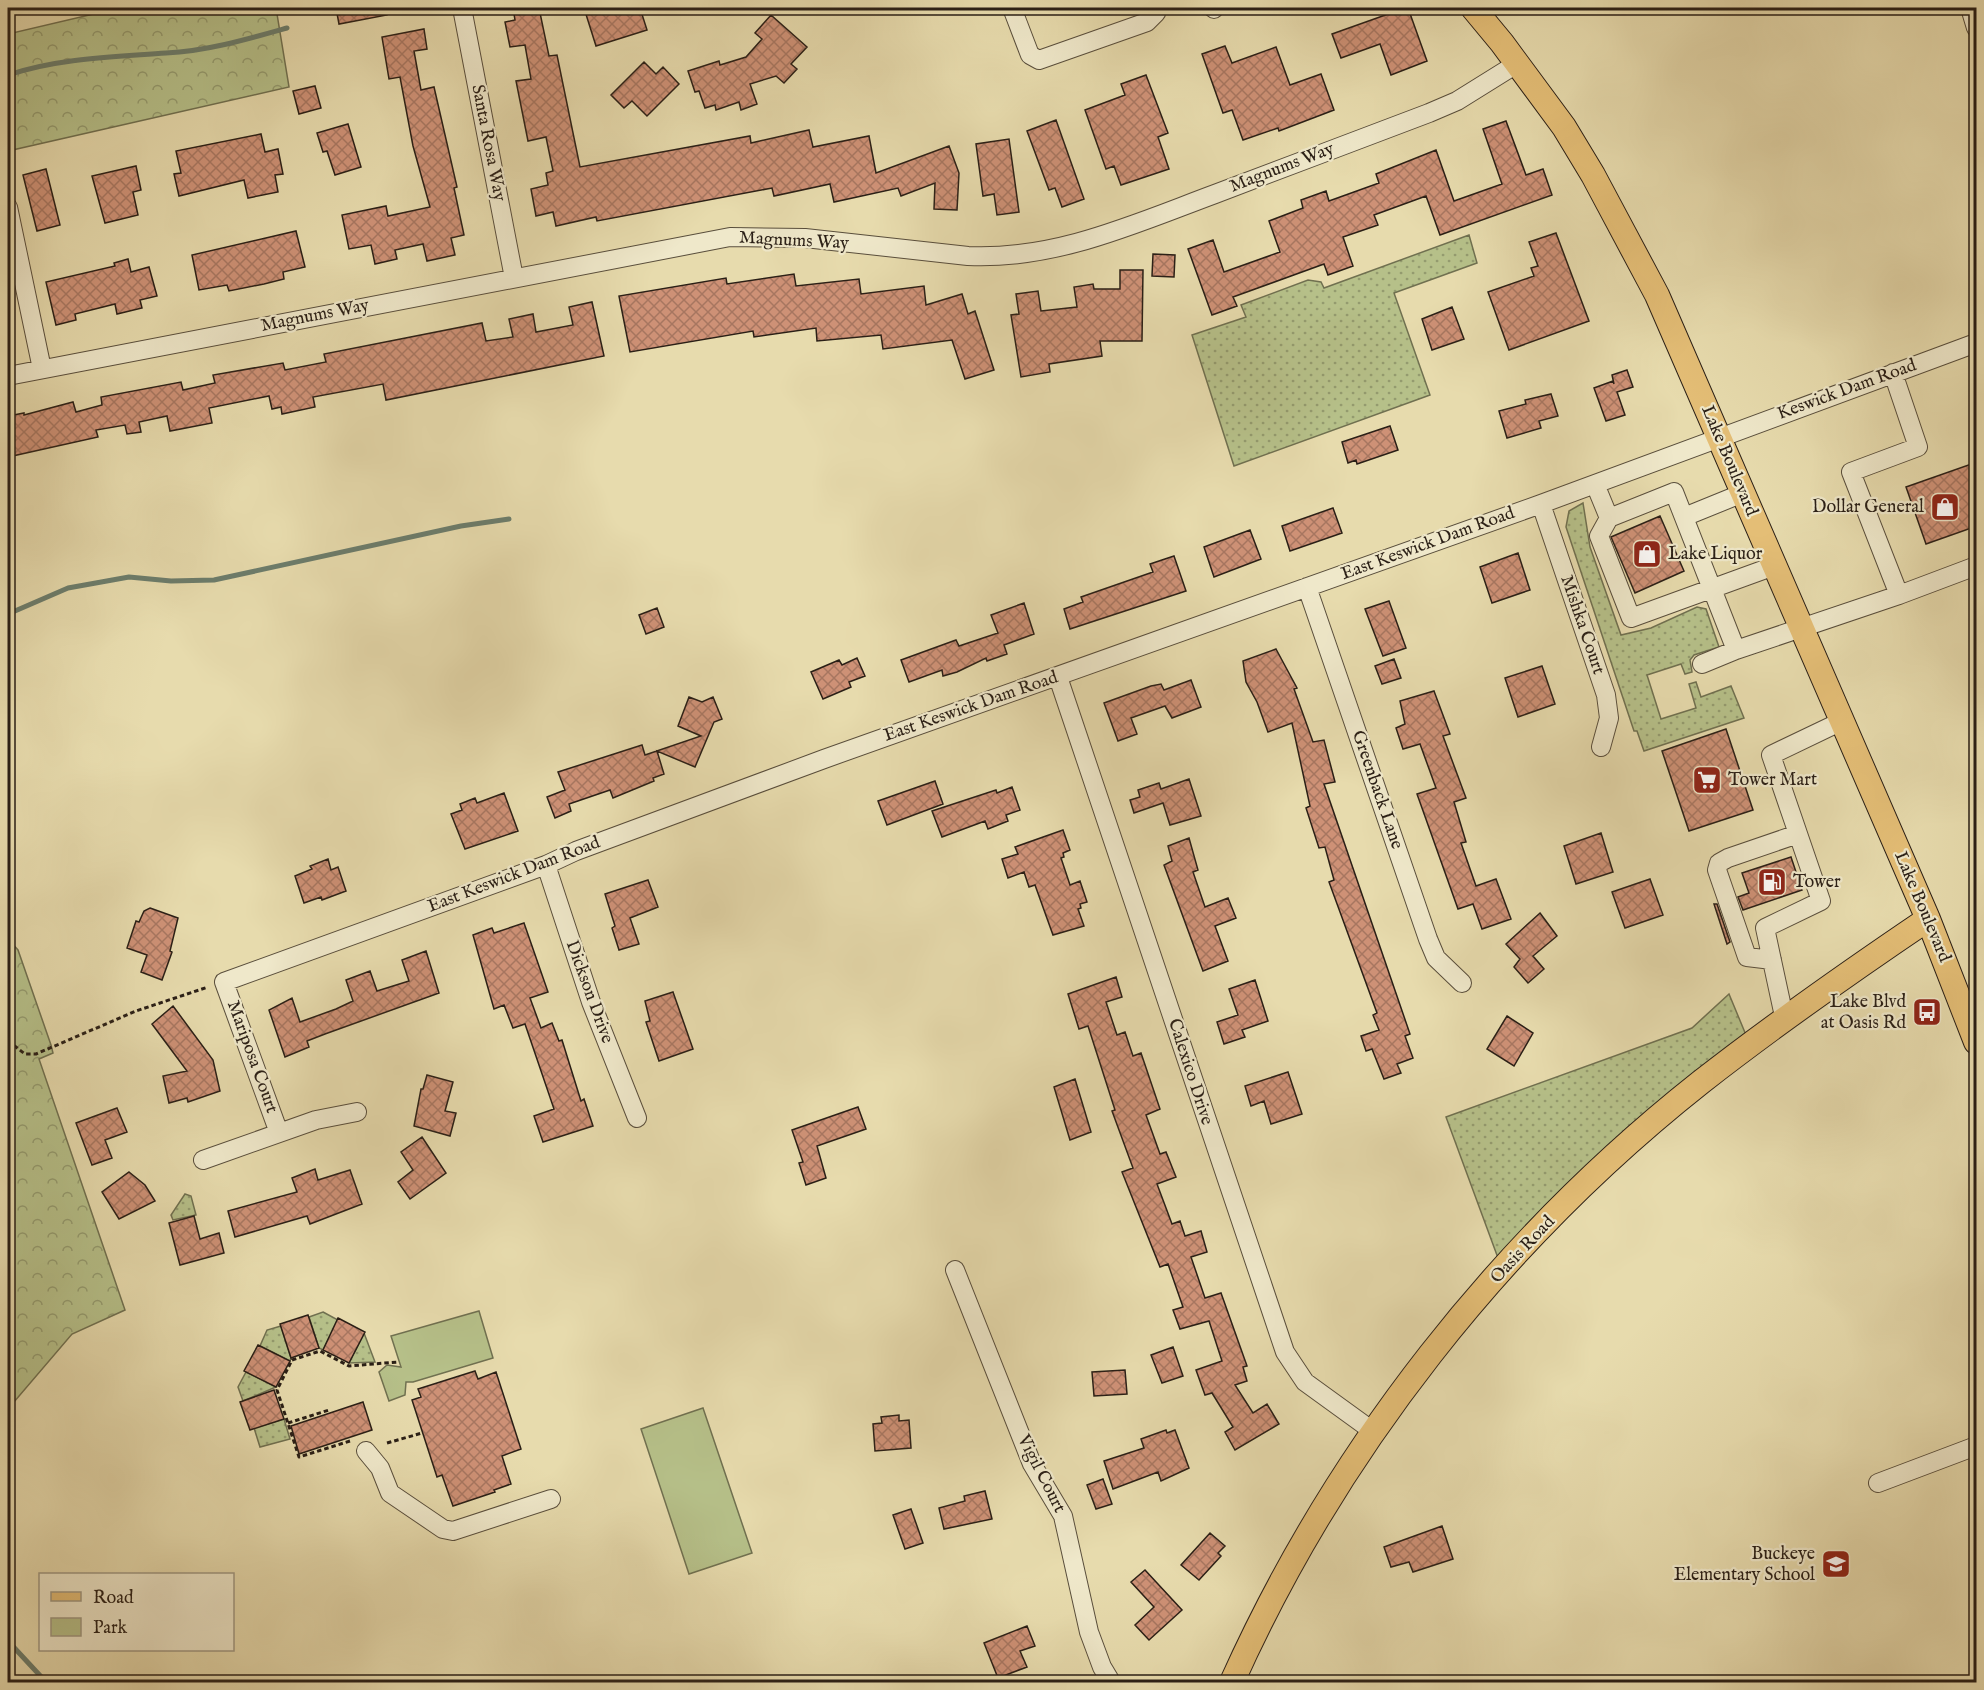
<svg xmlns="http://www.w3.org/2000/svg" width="1984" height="1690" viewBox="0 0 1984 1690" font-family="'IM FELL English',serif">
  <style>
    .grass { fill: url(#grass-dots); stroke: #707050; stroke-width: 1.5 }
    .forest { fill: url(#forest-crowns); stroke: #707050; stroke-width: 1.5 }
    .park { fill: #b6c089; stroke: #707050; stroke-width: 1.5 }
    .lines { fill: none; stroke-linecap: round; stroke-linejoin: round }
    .stream { stroke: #6c7d6c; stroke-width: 5 }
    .building { fill: url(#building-cross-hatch); stroke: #2a1f16; stroke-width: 1.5 }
    .minor-casing { stroke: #594e3c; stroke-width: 20 }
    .major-casing { stroke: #2a1f16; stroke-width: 26 }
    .path { stroke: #2a1f16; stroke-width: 3; stroke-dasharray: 4.5 3; stroke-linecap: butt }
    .minor { stroke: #efe8ca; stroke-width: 18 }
    .major { stroke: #e4be76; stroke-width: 24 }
    .labels { text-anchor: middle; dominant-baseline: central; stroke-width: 4.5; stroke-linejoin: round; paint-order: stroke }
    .street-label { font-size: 18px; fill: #2a1f16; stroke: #efe8ca }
    .poi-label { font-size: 18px; fill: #2a1f16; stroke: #efe8ca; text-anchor: end }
  </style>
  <defs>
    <pattern id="grass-dots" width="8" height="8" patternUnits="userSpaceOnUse" patternTransform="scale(1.5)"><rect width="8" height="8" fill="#b6c089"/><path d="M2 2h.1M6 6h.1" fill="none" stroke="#949b6f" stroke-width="1.8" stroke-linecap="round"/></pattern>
    <pattern id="forest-crowns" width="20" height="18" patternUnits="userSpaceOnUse" patternTransform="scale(1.5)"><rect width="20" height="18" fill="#b6c089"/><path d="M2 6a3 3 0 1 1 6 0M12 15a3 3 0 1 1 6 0" fill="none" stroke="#949b6f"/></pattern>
    <pattern id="building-cross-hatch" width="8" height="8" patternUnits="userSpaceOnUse" patternTransform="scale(1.5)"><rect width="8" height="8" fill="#ce9176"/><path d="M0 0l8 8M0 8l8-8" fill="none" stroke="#a77660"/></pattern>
  </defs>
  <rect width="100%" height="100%" fill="#e7dbad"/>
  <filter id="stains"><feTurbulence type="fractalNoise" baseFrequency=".00333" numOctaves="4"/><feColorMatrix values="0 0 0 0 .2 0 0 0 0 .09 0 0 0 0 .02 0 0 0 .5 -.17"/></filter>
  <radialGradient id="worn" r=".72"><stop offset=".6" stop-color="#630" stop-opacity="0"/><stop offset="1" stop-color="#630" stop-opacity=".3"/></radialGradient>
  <path class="grass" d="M1469 235 1477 263 1394 293 1430 395 1234 466 1192 335 1246 317 1241 305 1308 280 1321 282 1324 288Z
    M1583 503 1590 547 1621 635 1651 628 1697 607 1706 609 1719 647 1694 655 1690 660 1692 672 1685 674 1681 664 1647 675 1661 719 1696 708 1689 684 1696 682 1701 697 1731 686 1744 718 1644 751 1637 731H1634L1566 527 1569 511Z
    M1729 994 1746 1035 1498 1258 1446 1117 1692 1028Z
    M185 1194 191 1196 196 1215 173 1220 171 1215Z
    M323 1312 338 1320 323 1350 319 1348 309 1317Z
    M281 1326 291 1358 290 1361 260 1346 267 1330Z
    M364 1333 375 1362 349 1363Z
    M246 1372 276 1387 243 1401 238 1387Z
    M284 1419 290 1439 260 1447 254 1428Z"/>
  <path class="forest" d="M119 8H276L289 87 8 151V34Z
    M8 939 18 950 51 1045 53 1053 39 1059 125 1310 72 1334 8 1409Z"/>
  <path class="park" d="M479 1311 493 1358 413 1382H406L405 1395 389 1401 379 1372 387 1365 401 1367 391 1336Z
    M703 1408 752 1553 689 1574 641 1429Z"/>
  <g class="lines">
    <path class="stream" d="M8 75C58 58 113 57 166 53 207 51 248 39 287 28
      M8 614 68 588 129 577 171 581 214 580 461 526 509 519
      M8 1641 46 1682"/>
  </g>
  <path class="building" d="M336 8H387V15L339 24Z
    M513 8H539L549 56 557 55 580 167 750 136 751 143 809 130 813 147 869 136 876 173 949 146 959 173 957 210 934 209 935 183 901 196 898 188 834 202 830 184 774 196 772 188 597 221 596 217 556 226 553 212 536 216 531 189 548 185 546 173 553 171 546 137 528 141 516 81 531 79 525 45 510 47 505 22 515 20Z
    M584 8H640L647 30 596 46Z
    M1405 8H1408L1427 61 1391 75 1380 44 1341 58 1332 34Z
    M771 15 807 47 791 64 797 69 784 83 776 76 750 84 757 104 741 110 739 102 716 110 715 105 705 108 699 91 695 92 688 71 719 61 720 65 746 57 762 39 755 33Z
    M424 29 427 49 414 51 421 90 434 87 457 187 454 188 464 235 451 238 455 255 427 261 423 244 395 250 397 259 375 264 371 245 349 249 342 215 386 206 388 216 430 207 413 146 400 77 389 79 382 37Z
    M1225 46 1232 63 1276 47 1290 85 1321 74 1334 110 1279 131 1278 128 1243 140 1232 110 1223 113 1202 54Z
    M644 62 656 74 663 67 679 84 647 116 632 101 624 108 611 95Z
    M1146 75 1168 133 1158 137 1169 169 1121 185 1114 166 1106 169 1085 110 1125 95 1121 84Z
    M315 86 321 108 299 114 293 91Z
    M1056 120 1084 199 1062 207 1055 188 1049 190 1027 131Z
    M1506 121 1526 175 1543 169 1552 195 1440 235 1426 196 1374 215 1378 225 1343 237 1353 266 1328 275 1324 264 1233 297 1237 306 1212 315 1188 249 1213 240 1224 272 1280 252 1269 221 1303 208 1301 200 1326 191 1329 201 1379 183 1376 174 1436 150 1454 201 1502 184 1483 129Z
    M348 124 361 167 335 175 327 151 323 152 317 133Z
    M261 134 265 152 278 149 283 174 275 175 278 192 248 198 244 180 179 196 174 174 181 173 176 151Z
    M1009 139 1019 212 997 215 994 194 983 196 976 144Z
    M136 166 141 190 133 192 138 215 105 223 92 176Z
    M46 169 60 225 37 231 23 175Z
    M296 231 305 267 283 272 284 279 264 284 229 291 227 285 199 290 192 255Z
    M1556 233 1589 321 1509 350 1488 292 1534 276 1531 268 1538 266 1529 242Z
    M1153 254 1175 255 1174 277 1152 276Z
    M128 259 131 272 149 267 157 296 140 300 142 308 117 314 115 304 75 314 76 320 56 325 46 282 115 266 114 263Z
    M1120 270H1143L1142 341H1100L1102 356 1049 364 1050 372 1021 377 1011 315 1019 314 1016 294 1038 291 1041 311 1077 307 1074 287 1093 284 1094 289H1120Z
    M794 274 796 286 859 279 861 294 924 286 926 305 962 294 968 314 975 311 994 370 965 379 952 340 883 349 881 335 817 341 816 328 754 337 753 331 630 352 619 296 726 278 727 284Z
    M592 302 604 356 386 400 383 384 313 397 315 407 282 414 281 407 272 409 269 396 209 408 212 423 170 431 167 416 139 422 141 432 127 434 125 425 96 430 98 437 8 457V416L24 413V415L73 402 76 412 102 405 101 397 181 382 183 390 215 383 213 375 283 363 285 370 326 362 324 354 482 323 486 341 513 337 509 319 533 314 536 332 573 325 569 307Z
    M1452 307 1464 339 1432 350 1422 319Z
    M1627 370 1633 387 1617 392 1625 415 1606 421 1594 388 1613 381 1614 384 1612 375Z
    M1551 394 1558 416 1539 421 1541 428 1507 438 1499 411 1526 404 1525 400Z
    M1390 426 1398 450 1357 464 1356 460 1348 463 1342 442Z
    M1977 462V526L1926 544 1906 487Z
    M1333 508 1342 533 1290 551 1282 526Z
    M1660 516 1684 571 1635 593 1611 537Z
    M1250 530 1261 559 1214 577 1204 547Z
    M1518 553 1530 590 1492 603 1480 567Z
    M1174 556 1186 591 1070 629 1064 609 1083 602 1081 597 1153 572 1150 564Z
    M1389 601 1406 648 1383 656 1365 609Z
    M1024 603 1034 634 1004 645 1007 654 987 661 986 658 957 672 943 676 942 670 909 682 901 660 956 640 959 646 998 633 991 615Z
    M657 608 664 627 646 634 639 615Z
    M1276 649 1297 688 1294 689 1313 742 1324 740 1335 782 1324 784 1410 1034 1405 1036 1413 1058 1397 1064 1401 1073 1384 1079 1372 1049 1366 1051 1361 1036 1379 1030 1373 1015 1377 1013 1329 882 1334 880 1325 847 1319 848 1306 808 1310 806 1292 723 1268 732 1257 702 1246 682 1243 661Z
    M857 658 865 676 849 682 851 687 823 699 811 672 839 660 842 665Z
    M1394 659 1401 678 1382 684 1375 666Z
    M1542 666 1555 704 1518 717 1505 678Z
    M1191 680 1201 707 1172 718 1165 706 1131 718 1137 734 1118 741 1104 703 1151 686 1161 684 1164 690Z
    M1434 691 1450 734 1443 736 1466 798 1454 802 1466 842 1461 843 1476 886 1496 879 1511 919 1482 929 1473 904 1458 909 1417 794 1436 788 1420 744 1403 749 1396 728 1405 724 1400 701Z
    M689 697 702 702 713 697 722 719 714 722 695 767 657 751 664 774 653 778 654 781 613 798 610 790 569 804 571 811 555 818 547 797 565 790 558 772 642 745 645 755 701 736 678 726Z
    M1726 729 1753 810 1689 831 1662 751Z
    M1189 779 1201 816 1170 825 1163 803 1134 813 1130 800 1140 797 1138 790 1159 783 1161 789Z
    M935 781 943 804 887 825 878 801Z
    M1012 787 1020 810 1006 815 1008 821 988 829 985 821 942 837 932 811 996 790 997 793Z
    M504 793 518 831 465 849 451 814 462 810 460 804 475 798 477 803Z
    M1063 830 1070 850 1063 853 1064 857 1061 858 1070 885 1080 881 1087 902 1080 904 1081 908 1078 909 1084 926 1053 935 1035 885 1029 887 1024 872 1008 878 1002 859 1018 854 1015 847Z
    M1601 833 1613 872 1576 884 1564 846Z
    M1189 838 1198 870 1193 872 1205 907 1228 898 1236 918 1215 926 1228 961 1203 971 1164 865 1172 861 1168 846Z
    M1791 857 1802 890 1743 910 1738 897 1749 893 1742 873Z
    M328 859 331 870 338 867 346 891 322 900 321 897 304 903 295 876 312 869 310 866Z
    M1650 879 1663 915 1625 928 1612 892Z
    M648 880 658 907 630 918 639 944 619 950 612 928 615 926 605 894Z
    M1714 904H1717L1730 942 1727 944Z
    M150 908 178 918 170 951 172 952 162 980 141 972 147 955 127 948 136 921 139 922 144 911Z
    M1540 913 1557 936 1533 956 1544 969 1528 983 1514 967 1520 959 1506 944Z
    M524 923 548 992 530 998 541 1028 552 1023 559 1041 562 1040 581 1101 584 1099 593 1126 543 1142 534 1116 554 1109 525 1024 513 1028 504 1005 494 1009 473 935 492 928 494 933Z
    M426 951 439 993 325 1034 307 1041 309 1047 285 1057 269 1010 292 998 300 1022 336 1009 353 1001 346 980 370 971 377 991 409 981 402 960Z
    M1116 977 1122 997 1106 1002 1117 1035 1125 1032 1133 1056 1141 1053 1160 1109 1146 1115 1160 1154 1166 1152 1176 1177 1157 1184 1172 1224 1180 1221 1185 1236 1201 1231 1207 1252 1191 1257 1205 1298 1221 1293 1247 1366 1243 1367 1247 1381 1235 1385 1253 1413 1267 1404 1279 1424 1235 1450 1225 1432 1233 1427 1212 1393 1205 1395 1196 1370 1222 1361 1209 1321 1180 1329 1173 1310 1183 1307 1168 1264 1160 1267 1122 1172 1133 1168 1112 1111 1115 1110 1088 1026 1079 1029 1068 994Z
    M1255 980 1268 1021 1242 1030 1245 1037 1224 1044 1217 1022 1238 1015 1229 989Z
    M673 992 693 1049 659 1061 646 1022 650 1021 645 1001Z
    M173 1006 213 1060 220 1091 188 1102 187 1098 169 1103 163 1076 187 1071 152 1024Z
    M1507 1016 1533 1033 1514 1066 1487 1049Z
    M1288 1072 1302 1114 1271 1124 1264 1101 1251 1106 1245 1086Z
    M427 1075 453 1082 445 1111 456 1113 450 1136 414 1126 421 1089H423Z
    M1075 1079 1091 1132 1070 1140 1054 1087Z
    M858 1107 866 1129 817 1146 826 1178 806 1185 799 1163 803 1162 792 1130Z
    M117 1108 127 1132 105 1140 112 1158 92 1165 76 1123Z
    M422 1137 446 1173 410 1199 398 1182 413 1170 401 1152Z
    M315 1169 318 1180 350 1170 362 1204 310 1224 307 1216 235 1237 228 1211 297 1192 292 1178Z
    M129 1172 145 1185 155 1201 119 1219 102 1192Z
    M194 1216 200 1239 219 1233 224 1253 180 1265 169 1223Z
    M308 1315 319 1348 291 1358 280 1324Z
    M338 1318 365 1332 349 1363 323 1350Z
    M258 1345 290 1361 276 1387 244 1371Z
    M1173 1347 1183 1376 1162 1383 1151 1355Z
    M1125 1370 1127 1394 1094 1396 1092 1372Z
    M475 1371 478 1379 496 1372 521 1449 502 1456 511 1484 494 1490 495 1492 453 1506 442 1475 437 1477 412 1400 421 1397 418 1389Z
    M274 1390 284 1419 250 1430 240 1402Z
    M363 1402 372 1430 299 1454 291 1426Z
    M899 1415V1421L909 1420 911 1448 875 1451 873 1424 882 1423 881 1417Z
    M1166 1430 1167 1433 1175 1430 1189 1468 1161 1481 1158 1472 1113 1489 1104 1461 1144 1448 1141 1439Z
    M1103 1479 1112 1504 1096 1509 1087 1485Z
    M985 1491 992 1519 944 1529 939 1508 965 1501 964 1496Z
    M911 1509 923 1543 905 1549 893 1515Z
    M1442 1526 1453 1559 1413 1572 1409 1562 1391 1567 1384 1547Z
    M1210 1533 1225 1546 1218 1553 1221 1556 1199 1580 1181 1565Z
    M1145 1570 1182 1610 1149 1640 1135 1625 1154 1607 1131 1582Z
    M1027 1626 1035 1646 1020 1651 1027 1667 998 1678 984 1643Z"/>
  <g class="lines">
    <g class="minor-casing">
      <path id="minor" d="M462 8 514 278
        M1012 8 1030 55 1039 60 1147 22 1156 13 1154 8
        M1213 8 1214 9
        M1970 8 1976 28
        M8 207 42 369
        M1893 373 1918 447 1851 472 1899 595 1976 566
        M8 376 730 237 805 238 968 256C1056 260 1134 224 1215 194 1286 167 1358 140 1429 113L1457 101 1518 63
        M1595 484 1609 518
        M1541 504 1606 695 1609 718 1601 747
        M1684 517 1743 493
        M1307 587 1428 939 1436 958 1462 983
        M1736 650 1899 595
        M1702 664 1736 650 1674 492 1609 518 1599 536 1631 618 1774 566
        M1058 677 1285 1352 1305 1382 1374 1432
        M546 865 591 1002 637 1118
        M1772 960 1747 957 1717 870 1719 863 1728 858 1798 834
        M1785 1021 1765 928 1821 901 1771 755 1842 721
        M279 1133 224 982 546 865 576 851 824 759 1541 504 1976 343
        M203 1160 316 1120 357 1112
        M955 1270 1032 1464 1063 1516 1089 1632 1102 1667 1111 1682
        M366 1451 380 1468 390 1493 443 1529 453 1531 551 1499
        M1878 1483 1976 1446"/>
    </g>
    <g class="major-casing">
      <path id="major" d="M1473 8 1502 43 1564 127 1593 175 1657 295 1928 919 1976 1042
        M1232 1682C1336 1450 1501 1240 1701 1082 1774 1025 1851 971 1928 919"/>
    </g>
    <path class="path" d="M8 1041 25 1054H36L136 1011 208 987
      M288 1423 329 1410
      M350 1441 299 1457 277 1390 292 1360 320 1351 349 1366 398 1362
      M387 1443 422 1433"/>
    <use href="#minor" class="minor"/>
    <use href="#major" class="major"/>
  </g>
  <defs>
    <g id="shop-square" transform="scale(1.5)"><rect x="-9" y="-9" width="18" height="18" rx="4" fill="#8f2418" stroke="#efe8ca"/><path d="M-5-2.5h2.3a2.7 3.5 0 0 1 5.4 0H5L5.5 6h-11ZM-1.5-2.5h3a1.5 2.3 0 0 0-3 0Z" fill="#fff"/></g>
    <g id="supermarket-square" transform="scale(1.5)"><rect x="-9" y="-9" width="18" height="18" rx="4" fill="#8f2418" stroke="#efe8ca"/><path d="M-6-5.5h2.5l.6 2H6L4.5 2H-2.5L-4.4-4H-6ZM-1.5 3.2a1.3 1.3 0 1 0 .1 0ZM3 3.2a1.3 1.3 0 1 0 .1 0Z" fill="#fff"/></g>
    <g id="fuel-square" transform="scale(1.5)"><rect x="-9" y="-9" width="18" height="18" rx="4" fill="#8f2418" stroke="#efe8ca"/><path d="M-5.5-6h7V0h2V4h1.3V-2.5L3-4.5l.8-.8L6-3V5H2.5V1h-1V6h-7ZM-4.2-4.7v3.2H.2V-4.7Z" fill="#fff"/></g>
    <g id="bus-square" transform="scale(1.5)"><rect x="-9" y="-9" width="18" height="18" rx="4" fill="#8f2418" stroke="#efe8ca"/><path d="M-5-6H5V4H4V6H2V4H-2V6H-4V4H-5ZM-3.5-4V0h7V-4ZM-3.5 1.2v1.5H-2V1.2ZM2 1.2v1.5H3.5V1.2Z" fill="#fff"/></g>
    <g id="school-square" transform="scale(1.5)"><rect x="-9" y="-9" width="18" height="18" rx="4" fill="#8f2418" stroke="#efe8ca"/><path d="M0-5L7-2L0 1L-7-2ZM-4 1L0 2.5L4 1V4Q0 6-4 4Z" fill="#fff"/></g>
  </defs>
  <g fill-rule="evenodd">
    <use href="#shop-square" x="1945" y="507"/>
    <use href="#shop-square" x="1647" y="554"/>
    <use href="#supermarket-square" x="1707" y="780"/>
    <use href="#fuel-square" x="1772" y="882"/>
    <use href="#bus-square" x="1927" y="1012"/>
    <use href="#school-square" x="1836" y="1564"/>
  </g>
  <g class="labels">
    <g class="street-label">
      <text transform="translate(488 143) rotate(79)">Santa Rosa Way</text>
      <text transform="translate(1282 168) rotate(-21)">Magnums Way</text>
      <text transform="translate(794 241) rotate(3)">Magnums Way</text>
      <text transform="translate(315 316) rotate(-11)">Magnums Way</text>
      <text transform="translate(1847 390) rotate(-20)">Keswick Dam Road</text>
      <text transform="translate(1729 461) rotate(67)">Lake Boulevard</text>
      <text transform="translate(1428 544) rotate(-20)">East Keswick Dam Road</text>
      <text transform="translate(1582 625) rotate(71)">Mishka Court</text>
      <text transform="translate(971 707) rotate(-19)">East Keswick Dam Road</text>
      <text transform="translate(1377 790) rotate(71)">Greenback Lane</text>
      <text transform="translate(514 875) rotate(-21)">East Keswick Dam Road</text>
      <text transform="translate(1922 907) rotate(67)">Lake Boulevard</text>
      <text transform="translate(589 992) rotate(70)">Dickson Drive</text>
      <text transform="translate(252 1057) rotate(70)">Mariposa Court</text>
      <text transform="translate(1190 1072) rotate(72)">Calexico Drive</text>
      <text transform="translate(1523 1250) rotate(-47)">Oasis Road</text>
      <text transform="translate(1041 1474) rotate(63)">Vigil Court</text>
    </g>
    <g class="poi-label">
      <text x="1924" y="507">Dollar General</text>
      <text x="1668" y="554" text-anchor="start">Lake Liquor</text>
      <text x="1728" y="780" text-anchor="start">Tower Mart</text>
      <text x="1793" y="882" text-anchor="start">Tower</text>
      <text x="1906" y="1002">Lake Blvd<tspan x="1906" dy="21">at Oasis Rd</tspan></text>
      <text x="1815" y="1554">Buckeye<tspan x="1815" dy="21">Elementary School</tspan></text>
    </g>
  </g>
  <rect width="1984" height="1690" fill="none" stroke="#e7dbad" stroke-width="30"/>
  <rect x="9" y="9" width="1966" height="1672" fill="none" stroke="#2a1f16" stroke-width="3"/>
  <rect x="15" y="15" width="1954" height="1660" fill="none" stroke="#2a1f16" stroke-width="1.5"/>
  <rect x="39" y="1573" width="195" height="78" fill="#efe8ca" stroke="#a09882" stroke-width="1.5"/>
  <rect x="51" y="1592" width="30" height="9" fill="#e4be76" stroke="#a09882" stroke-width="1.5"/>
  <text x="93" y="1603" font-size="18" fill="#2a1f16">Road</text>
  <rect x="51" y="1618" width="30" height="18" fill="#b6c089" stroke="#a09882" stroke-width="1.5"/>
  <text x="93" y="1633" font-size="18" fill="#2a1f16">Park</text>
  <rect width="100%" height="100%" filter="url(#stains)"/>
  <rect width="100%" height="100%" fill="url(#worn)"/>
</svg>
